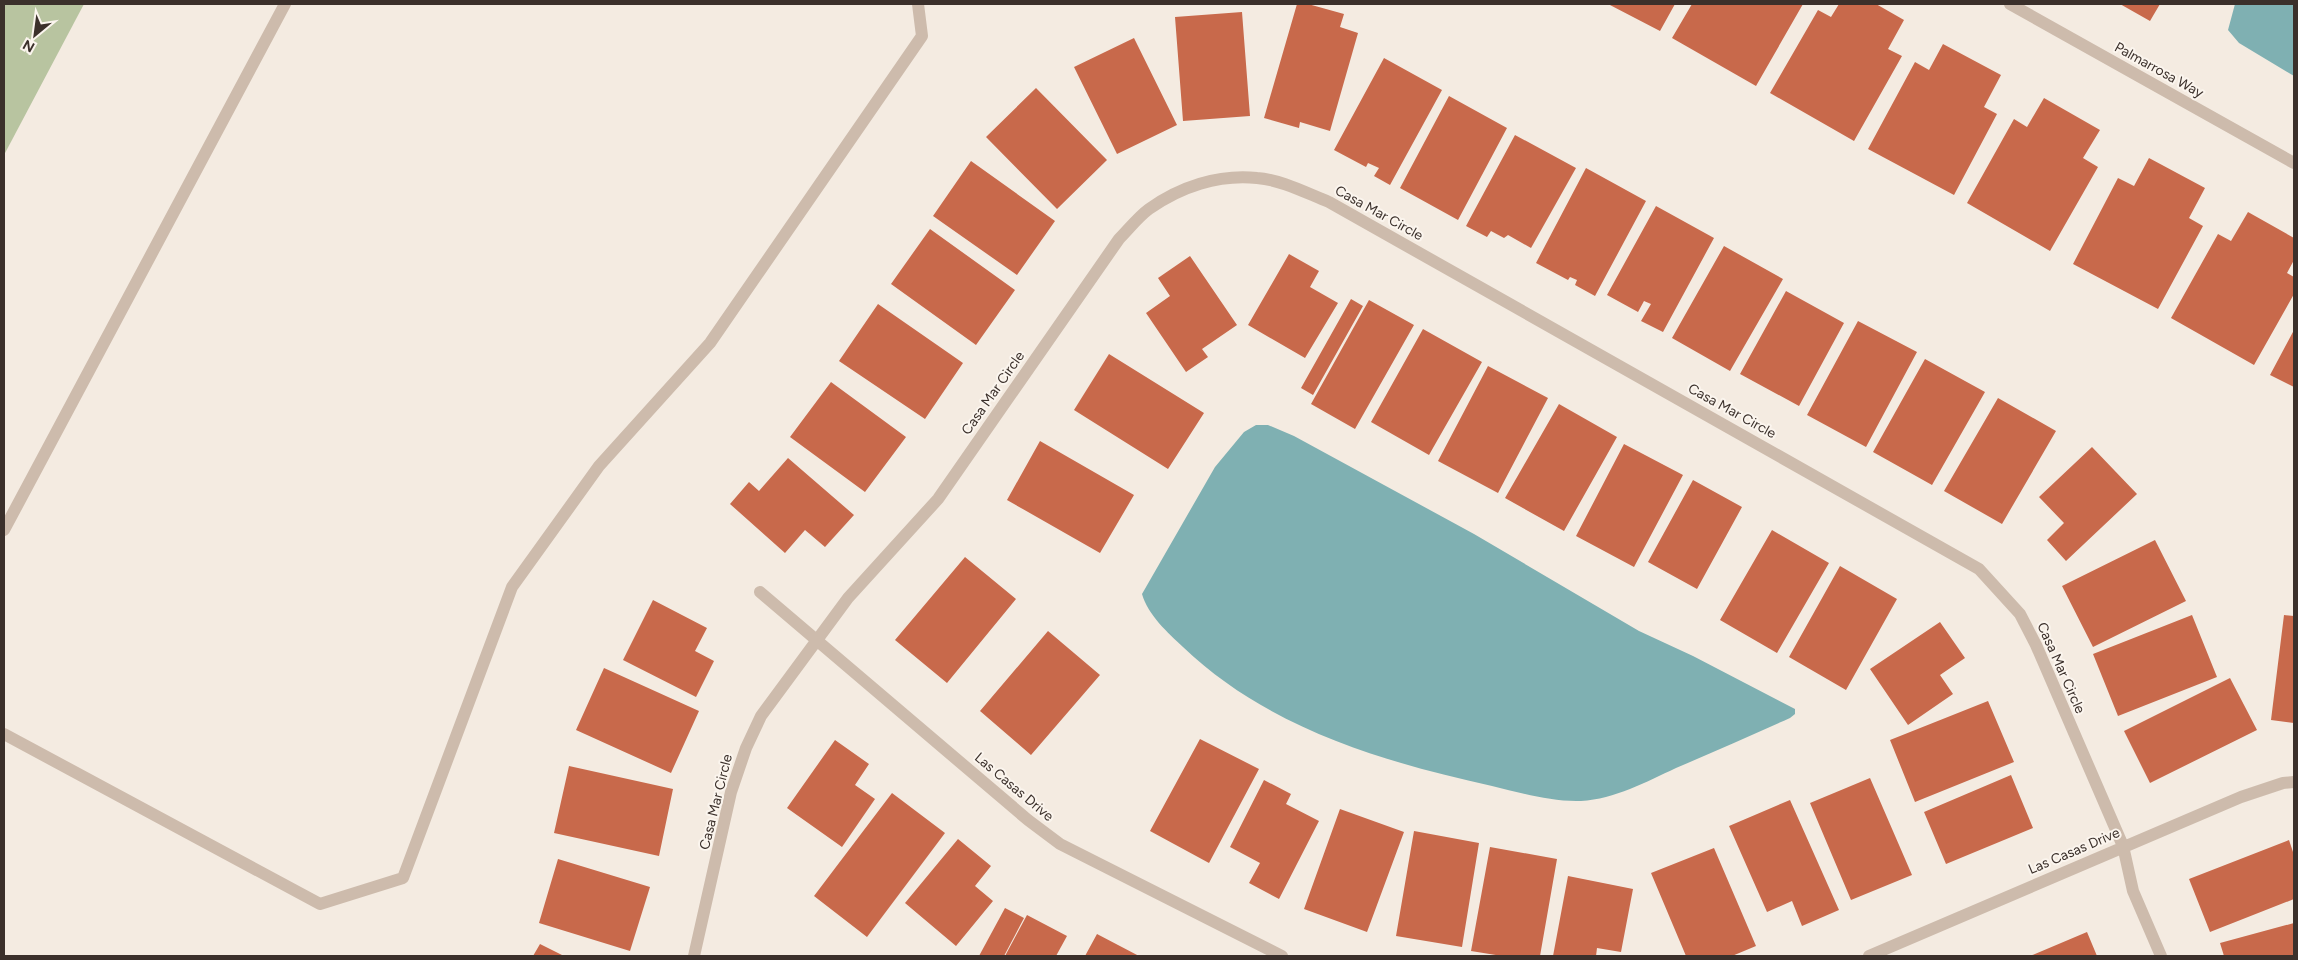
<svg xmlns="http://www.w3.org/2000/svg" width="2298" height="960" viewBox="0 0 2298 960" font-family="Figtree,sans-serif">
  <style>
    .green { fill: #b8c4a0 }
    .water { fill: #7fb0b2 }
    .building { fill: #c8694b }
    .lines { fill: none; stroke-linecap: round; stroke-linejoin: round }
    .street { stroke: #cdbbac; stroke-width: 12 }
    .labels { text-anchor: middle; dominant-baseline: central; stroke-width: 4; stroke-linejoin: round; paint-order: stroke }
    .street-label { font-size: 14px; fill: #3b302b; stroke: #fbf5ee }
  </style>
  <rect width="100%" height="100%" fill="#f4ebe1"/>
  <path class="green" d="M4 4H84L4 155Z"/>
  <path class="water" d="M2235 4H2294V76L2239 43 2228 30Z
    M1256 425H1268L1294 436 1474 534 1639 631 1693 656 1795 709V714L1790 718C1752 735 1714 752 1676 768 1646 782 1615 799 1581 801 1551 802 1521 793 1492 786 1380 761 1268 728 1183 647 1168 633 1148 615 1142 594L1215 467 1244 432Z"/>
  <path class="building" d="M1297 4H1308L1344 14 1340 27 1358 33 1330 131 1300 122 1299 128 1264 118Z
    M1608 4H1675L1660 31Z
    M1692 4H1803L1756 86 1672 38Z
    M1839 4H1876L1904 20 1888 49 1902 56 1854 141 1770 93 1818 10 1831 17Z
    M2120 4H2160L2150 21Z
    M1242 12 1250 116 1183 121 1175 17Z
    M1134 38 1177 125 1117 154 1074 67Z
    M1943 44 2001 75 1984 107 1997 114 1954 195 1868 149 1915 62 1929 70Z
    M1384 58 1442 90 1390 185 1374 176 1379 168 1368 163 1366 167 1334 150Z
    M1036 88 1107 160 1057 209 986 137Z
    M1449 96 1507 128 1458 220 1400 188Z
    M2044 98 2100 130 2083 158 2098 167 2050 251 1967 203 2014 119 2027 127Z
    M1515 135 1576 168 1531 248 1508 235 1504 238 1491 231 1487 237 1466 226Z
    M2149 158 2205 188 2189 218 2203 226 2158 309 2073 264 2118 178 2134 186Z
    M971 161 1055 221 1017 275 933 216Z
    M1586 168 1646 201 1595 296 1575 285 1577 280 1570 277 1568 280 1536 263Z
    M1656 206 1714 238 1663 332 1641 321 1651 304 1644 301 1638 312 1607 295Z
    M2248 212 2294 238V260L2287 273 2294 277V294L2254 365 2171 318 2218 234 2231 241Z
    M930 229 1015 290 976 345 891 284Z
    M1724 246 1783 279 1730 371 1672 338Z
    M1289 254 1319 271 1310 287 1338 303 1305 358 1248 325Z
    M1190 256 1237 325 1202 349 1208 357 1186 372 1146 313 1170 296 1158 278Z
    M1786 291 1844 323 1799 406 1740 374Z
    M1351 299 1363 306 1313 395 1301 388Z
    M1369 300 1414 325 1355 429 1311 404Z
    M878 304 963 363 925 419 839 361Z
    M1858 321 1917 352 1866 447 1807 415Z
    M1423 329 1482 362 1429 455 1371 422Z
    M2294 330V387L2270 375Z
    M1109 354 1204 413 1168 469 1074 410Z
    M1925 359 1985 392 1932 485 1873 452Z
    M1488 366 1548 398 1498 493 1438 461Z
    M831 382 906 437 865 492 790 437Z
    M1998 398 2056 431 2002 524 1944 491Z
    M1559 404 1617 437 1564 531 1505 498Z
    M1040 441 1134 495 1100 553 1007 500Z
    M1624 444 1683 475 1634 567 1576 536Z
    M2092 447 2137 494 2066 561 2047 540 2064 523 2039 497Z
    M788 458 854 515 825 547 805 530 785 553 730 504 749 482 759 491Z
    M1693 480 1742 507 1697 589 1648 562Z
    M1772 530 1829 563 1777 653 1720 620Z
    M2155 540 2186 601 2093 647 2062 586Z
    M965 557 1016 599 947 683 895 640Z
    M1840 566 1897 599 1846 690 1789 657Z
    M653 600 707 628 695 651 714 661 696 697 623 660Z
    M2192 615 2217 677 2118 716 2093 654Z
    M2284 615 2294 616V723L2271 720Z
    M1940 622 1965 658 1940 675 1953 694 1908 725 1870 669Z
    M1048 631 1100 675 1031 755 980 711Z
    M604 668 699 711 671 773 576 730Z
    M2230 678 2257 730 2150 783 2124 731Z
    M1988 701 2014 762 1915 802 1890 740Z
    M1200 739 1259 769 1209 863 1150 831Z
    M835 740 869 764 855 785 875 799 842 847 787 808Z
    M569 766 673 789 659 856 554 833Z
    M2011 775 2033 828 1946 864 1924 812Z
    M1870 778 1912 875 1851 900 1810 803Z
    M1264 780 1291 794 1286 804 1319 821 1279 899 1249 883 1260 863 1230 847Z
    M892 793 945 833 867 937 814 896Z
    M1790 800 1839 910 1802 926 1792 901 1767 912 1729 826Z
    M1340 809 1404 832 1367 932 1304 909Z
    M1414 831 1479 843 1462 947 1396 936Z
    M958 839 991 866 975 886 993 901 956 946 905 903Z
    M2289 840 2294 855V899L2210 932 2189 879Z
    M1490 847 1557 859 1540 956H1502L1471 951Z
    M1714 848 1756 946 1732 956H1686L1651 873Z
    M558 859 650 887 630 951 539 923Z
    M1568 876 1633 889 1621 952 1597 948 1596 956H1553Z
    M1005 908 1024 918 1004 956H979Z
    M1027 915 1067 936 1056 956H1005Z
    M2294 923V956H2224L2220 943Z
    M2087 932 2097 956H2030Z
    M1097 934 1139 956H1085Z
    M540 944 564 956H533Z"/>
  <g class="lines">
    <path class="street" d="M2010 4 2294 163
      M4 530 285 4
      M760 592 1028 820 1060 844 1282 956
      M4 734 320 904 403 878 512 587 599 466 710 343 922 36 918 4
      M694 956 731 792 746 748 761 716 848 598 938 499 1119 239C1129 229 1138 217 1149 209 1180 187 1218 174 1257 178 1282 180 1306 193 1329 202L1979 569 2020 614 2036 645 2123 846 2133 891 2161 956
      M1869 956 2241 797 2283 783 2294 782"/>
  </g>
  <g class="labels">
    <g class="street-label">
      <text transform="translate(2159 70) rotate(29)">Palmarrosa Way</text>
      <text transform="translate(1379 213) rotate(29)">Casa Mar Circle</text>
      <text transform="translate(993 393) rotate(-55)">Casa Mar Circle</text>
      <text transform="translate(1732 411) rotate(29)">Casa Mar Circle</text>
      <text transform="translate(2061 668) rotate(66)">Casa Mar Circle</text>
      <text transform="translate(1014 787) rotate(40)">Las Casas Drive</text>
      <text transform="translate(716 802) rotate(-76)">Casa Mar Circle</text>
      <text transform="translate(2074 851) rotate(-23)">Las Casas Drive</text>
    </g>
  </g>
  <rect width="2298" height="960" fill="none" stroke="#3b302b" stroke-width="10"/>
  <g transform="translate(35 35) rotate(209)" stroke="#fbf5ee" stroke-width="4" paint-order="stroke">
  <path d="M0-4L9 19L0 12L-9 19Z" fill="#3b302b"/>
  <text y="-8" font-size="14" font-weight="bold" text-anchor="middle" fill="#3b302b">N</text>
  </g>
</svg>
